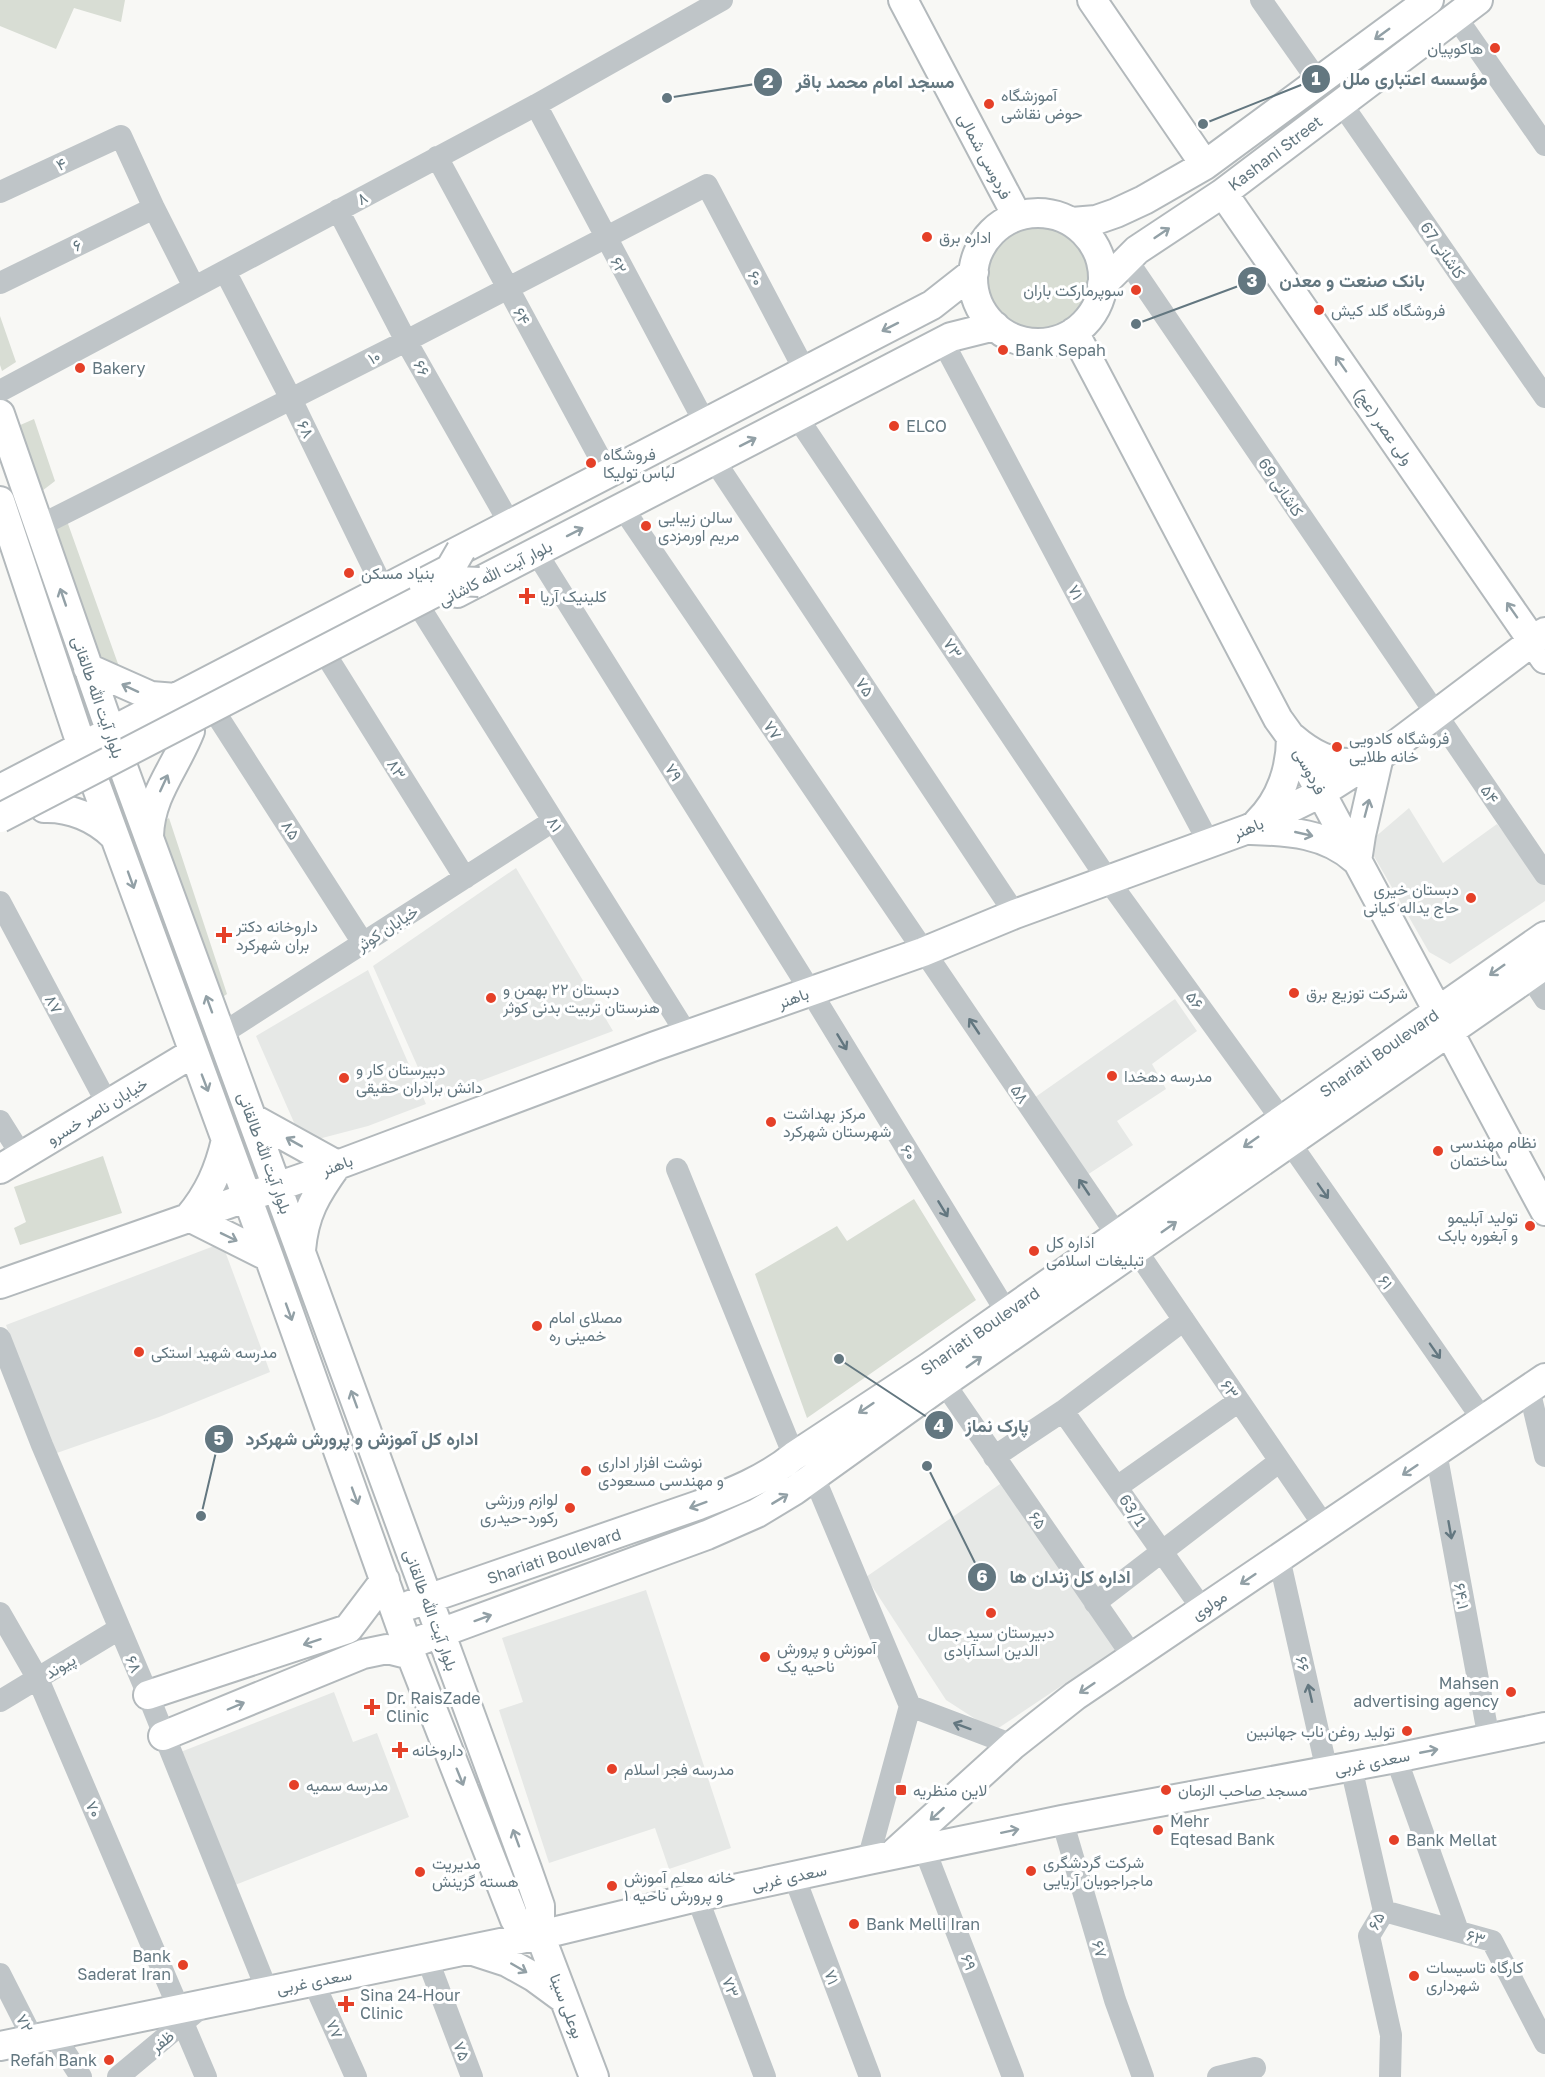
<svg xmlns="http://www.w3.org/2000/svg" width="1545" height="2077" viewBox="0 0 1545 2077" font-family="'Golos Text',Vazirmatn,sans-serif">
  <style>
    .built { fill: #e6e8e6 }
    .green { fill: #d8ddd4 }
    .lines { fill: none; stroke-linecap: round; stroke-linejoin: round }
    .major-casing { stroke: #b3b9bc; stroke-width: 32 }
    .minor { stroke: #bfc5c8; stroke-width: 22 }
    .major { stroke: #fff; stroke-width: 28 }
    .major-bridge-casing { stroke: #b3b9bc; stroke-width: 32; stroke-linecap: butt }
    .major-bridge { stroke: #fff; stroke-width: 28 }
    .oneway { stroke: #92a0a6 }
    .oneway2 { stroke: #637780 }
    .poi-dot { fill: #e54028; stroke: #fff; stroke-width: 2 }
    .labels { text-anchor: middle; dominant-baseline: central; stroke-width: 6; stroke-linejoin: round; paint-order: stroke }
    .poi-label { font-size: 16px; fill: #637780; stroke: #fff; text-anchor: start }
    .street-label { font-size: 16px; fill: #637780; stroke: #fff }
    .leader { fill: none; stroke: #637780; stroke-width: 2 }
    .callout-dot { fill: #637780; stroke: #fff; stroke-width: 2 }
    .mark-label { font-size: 18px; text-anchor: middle; font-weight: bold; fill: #fff }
    .callout-label { font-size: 18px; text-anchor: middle; font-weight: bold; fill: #637780; stroke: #fff; stroke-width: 6; stroke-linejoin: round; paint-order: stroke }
  </style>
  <rect width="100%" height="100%" fill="#f8f8f5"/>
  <path class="built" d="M1409 808 1443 863 1497 824 1545 885V901L1450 964 1429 952 1367 844Z
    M516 868 613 1031 432 1099 373 966Z
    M368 970 426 1104 368 1126 303 1143 256 1036Z
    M1175 999 1197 1031 1152 1064 1166 1089 1117 1121 1133 1145 1087 1175 1034 1098Z
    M222 1243 270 1372 159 1417 54 1454 6 1325Z
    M1003 1482 1118 1648 994 1731 946 1700 866 1577Z
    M646 1590 731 1848 669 1869 655 1828 549 1863 499 1710 523 1702 502 1638Z
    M334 1692 353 1742 377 1733 409 1817 230 1887 178 1753Z"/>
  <path class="green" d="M0 0H125L121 22 74 8 56 49 0 26Z
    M982 278a56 56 0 1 1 112 0a56 56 0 1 1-112 0Z
    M0 316 16 362 2 371 0 365Z
    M34 419 55 481 42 491 18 426Z
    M67 521 122 675 96 665 51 532Z
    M169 818 227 994 214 1003 154 827Z
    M103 1156 122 1213 20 1245 14 1228 26 1222 14 1187Z
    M914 1199 976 1300 807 1418 755 1274 837 1226 847 1241Z"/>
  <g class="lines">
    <g class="major-casing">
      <path id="major" d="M903 0 1017 216
        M1092 0 1205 165
        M1223 193 1545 659
        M973 278a65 65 0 1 1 130 0a65 65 0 1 1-130 0Z
        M1072 222 1096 220 1116 213 1144 200 1205 165 1429 0
        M1102 285 1137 250 1223 193 1478 0
        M1074 332 1278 719 1291 737 1545 1211
        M0 414 123 767 527 1869 540 1906V1935L594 2077
        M0 501 82 747 269 1257 411 1655 515 1920 540 1935
        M457 593 951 337 995 326
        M88 668 151 696 176 698
        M1293 738C1315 757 1342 770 1371 759
        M0 789 932 305 974 272
        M44 808C70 807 96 818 114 836
        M1258 822C1281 800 1291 768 1291 737
        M1251 830C1289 831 1326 833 1356 860
        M149 836C150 795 176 767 190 731
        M1357 861 1361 835 1379 756
        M252 1118 337 1165
        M0 1169 193 1053
        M189 1217 269 1257
        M189 1217C209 1193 219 1170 226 1140
        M301 1250C304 1214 316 1194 337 1165
        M0 1284 308 1176 655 1046 923 952 1015 914 1248 829 1321 793 1390 749 1545 632
        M410 1605 699 1505C733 1492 766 1479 794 1456L929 1367 1545 936
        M421 1640 707 1535 757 1513 795 1490 944 1383 1545 965
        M148 1695 348 1629 385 1580
        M163 1736 363 1654 387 1649 411 1655
        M893 1854 1013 1745 1075 1696 1545 1378
        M470 1950 507 1962 534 1977 564 1999
        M0 2046 540 1935 697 1897 868 1860 1062 1820 1396 1758 1545 1727"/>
    </g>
    <path class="minor" d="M1261 0 1318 81
      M1456 17 1545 145
      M1341 103 1545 397
      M536 105 705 423
      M437 157 608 473
      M0 192 121 136 154 208 194 287
      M338 210 406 341 510 524
      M1127 260 1545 874
      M225 271 291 399 384 590
      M0 283 154 208
      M943 342 1209 843
      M0 391 536 105 722 0
      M797 417 1108 880 1282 1120
      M714 460 1015 914
      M622 507 1117 1235
      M39 526 406 341 707 185 805 371
      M536 552 811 992 1007 1313
      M422 611 688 1036
      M329 660 465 878
      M218 717 363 943
      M0 902 108 1105
      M1530 976 1545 999
      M220 1035 553 821
      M0 1121 22 1156
      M1290 1143 1483 1420
      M677 1169 794 1456
      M1136 1250 1325 1527
      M0 1338 42 1445 148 1695 267 1990
      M944 1383 1133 1657
      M1529 1389 1545 1456
      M1063 1411 1203 1610
      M1436 1452 1489 1739
      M994 1457 1063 1411 1184 1320
      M814 1477 910 1706 868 1860
      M1117 1487 1239 1401
      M1279 1558 1327 1771
      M1095 1603 1280 1461
      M0 1613 38 1679 179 2009
      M0 1701 119 1629
      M910 1706 1013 1745
      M1396 1758 1458 1931
      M1351 1767 1384 1911 1369 1936 1391 2035 1390 2077
      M1062 1820 1115 2000 1143 2077
      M924 1848 1013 2077
      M794 1876 870 2077
      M697 1897 765 2077
      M1384 1911 1492 1941 1545 2043
      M427 1958 472 2077
      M0 1974 33 2039
      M313 1981 356 2077
      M183 2023 206 2077
      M54 2035 81 2077
      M118 2077 204 2005
      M1218 2077 1255 2068"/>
    <use href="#major" class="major"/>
    <g class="major-bridge-casing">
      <path id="major-bridge" d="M423 583 450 569 461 550
        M0 818 457 581 479 582"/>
    </g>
    <use href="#major-bridge" class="major-bridge"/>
  </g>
  <defs><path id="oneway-shaft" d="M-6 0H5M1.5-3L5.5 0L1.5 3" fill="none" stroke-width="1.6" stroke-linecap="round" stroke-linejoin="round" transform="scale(1.5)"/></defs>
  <g class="oneway">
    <use href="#oneway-shaft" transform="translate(1382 34) rotate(144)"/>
    <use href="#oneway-shaft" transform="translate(1162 233) rotate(-34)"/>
    <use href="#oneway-shaft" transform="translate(890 327) rotate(153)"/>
    <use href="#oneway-shaft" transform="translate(1341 364) rotate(-125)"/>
    <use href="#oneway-shaft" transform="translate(748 442) rotate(-27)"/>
    <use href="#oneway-shaft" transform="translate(575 532) rotate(-27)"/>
    <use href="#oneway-shaft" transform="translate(63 597) rotate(-109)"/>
    <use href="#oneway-shaft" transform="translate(1512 610) rotate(-125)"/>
    <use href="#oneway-shaft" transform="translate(130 688) rotate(-155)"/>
    <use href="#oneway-shaft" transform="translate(164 783) rotate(-65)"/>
    <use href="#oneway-shaft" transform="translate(1367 808) rotate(-75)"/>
    <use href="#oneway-shaft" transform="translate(1304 834) rotate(13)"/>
    <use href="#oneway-shaft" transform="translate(131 880) rotate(70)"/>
    <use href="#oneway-shaft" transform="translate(1497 970) rotate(145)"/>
    <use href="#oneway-shaft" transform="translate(209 1004) rotate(-110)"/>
    <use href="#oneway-shaft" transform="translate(205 1083) rotate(69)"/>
    <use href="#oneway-shaft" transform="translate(294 1142) rotate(-151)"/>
    <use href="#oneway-shaft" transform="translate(1251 1142) rotate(145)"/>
    <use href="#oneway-shaft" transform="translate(1169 1227) rotate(-35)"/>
    <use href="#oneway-shaft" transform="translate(229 1237) rotate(26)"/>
    <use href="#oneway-shaft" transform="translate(289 1312) rotate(70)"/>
    <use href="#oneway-shaft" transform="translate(974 1362) rotate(-35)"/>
    <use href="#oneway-shaft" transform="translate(354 1399) rotate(-110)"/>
    <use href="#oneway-shaft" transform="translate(866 1408) rotate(146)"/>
    <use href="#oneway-shaft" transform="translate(1410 1470) rotate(146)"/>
    <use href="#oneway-shaft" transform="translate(355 1496) rotate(70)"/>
    <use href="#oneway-shaft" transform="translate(780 1499) rotate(-31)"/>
    <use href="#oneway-shaft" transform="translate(698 1505) rotate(160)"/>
    <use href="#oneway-shaft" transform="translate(1248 1579) rotate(146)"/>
    <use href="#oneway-shaft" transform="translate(483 1618) rotate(-20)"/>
    <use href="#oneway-shaft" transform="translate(312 1642) rotate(162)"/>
    <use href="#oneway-shaft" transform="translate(1087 1688) rotate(146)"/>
    <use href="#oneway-shaft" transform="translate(236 1706) rotate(-23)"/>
    <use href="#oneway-shaft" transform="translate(1429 1751) rotate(-11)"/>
    <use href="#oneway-shaft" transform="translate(460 1777) rotate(68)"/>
    <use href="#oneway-shaft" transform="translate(937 1814) rotate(138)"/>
    <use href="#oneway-shaft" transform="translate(1010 1831) rotate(-12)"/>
    <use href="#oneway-shaft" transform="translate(516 1838) rotate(-110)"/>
    <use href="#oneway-shaft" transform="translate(519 1968) rotate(30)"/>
  </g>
  <g class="oneway2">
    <use href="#oneway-shaft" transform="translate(974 1026) rotate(-124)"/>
    <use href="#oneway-shaft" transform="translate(842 1042) rotate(59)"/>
    <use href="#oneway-shaft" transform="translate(1084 1187) rotate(-124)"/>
    <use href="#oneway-shaft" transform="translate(1323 1191) rotate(55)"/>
    <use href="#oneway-shaft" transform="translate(943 1209) rotate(59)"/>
    <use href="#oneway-shaft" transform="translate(1435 1351) rotate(55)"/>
    <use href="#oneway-shaft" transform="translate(1450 1530) rotate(80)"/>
    <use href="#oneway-shaft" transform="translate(1310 1693) rotate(-103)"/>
    <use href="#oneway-shaft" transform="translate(962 1726) rotate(-160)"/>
  </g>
  <g class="poi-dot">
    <circle cx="1495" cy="48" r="6"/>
    <circle cx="989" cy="104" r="6"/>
    <circle cx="927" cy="237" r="6"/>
    <circle cx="1136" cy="290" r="6"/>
    <circle cx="1319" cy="310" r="6"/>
    <circle cx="1003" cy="350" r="6"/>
    <circle cx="80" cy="368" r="6"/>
    <circle cx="894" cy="426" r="6"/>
    <circle cx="591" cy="463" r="6"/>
    <circle cx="646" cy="526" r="6"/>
    <circle cx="349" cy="573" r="6"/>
    <path d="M524 587h6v6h6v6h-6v6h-6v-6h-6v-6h6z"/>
    <circle cx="1337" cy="747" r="6"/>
    <circle cx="1471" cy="898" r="6"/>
    <path d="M221 926h6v6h6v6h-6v6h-6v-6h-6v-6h6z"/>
    <circle cx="1294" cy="993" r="6"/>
    <circle cx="491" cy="998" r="6"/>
    <circle cx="1112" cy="1076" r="6"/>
    <circle cx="344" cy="1078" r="6"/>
    <circle cx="771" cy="1122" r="6"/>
    <circle cx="1438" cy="1151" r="6"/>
    <circle cx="1530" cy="1226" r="6"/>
    <circle cx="1034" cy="1251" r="6"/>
    <circle cx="537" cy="1326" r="6"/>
    <circle cx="139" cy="1352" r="6"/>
    <circle cx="586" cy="1471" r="6"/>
    <circle cx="570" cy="1508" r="6"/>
    <circle cx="991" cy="1613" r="6"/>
    <circle cx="765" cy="1657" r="6"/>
    <circle cx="1511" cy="1692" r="6"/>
    <path d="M369 1698h6v6h6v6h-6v6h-6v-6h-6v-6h6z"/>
    <circle cx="1407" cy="1731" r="6"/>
    <path d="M397 1741h6v6h6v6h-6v6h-6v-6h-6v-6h6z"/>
    <circle cx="612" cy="1769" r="6"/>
    <circle cx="294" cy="1785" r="6"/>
    <rect x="895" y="1784" width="12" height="12" rx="3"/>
    <circle cx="1166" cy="1790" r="6"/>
    <circle cx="1158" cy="1830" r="6"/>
    <circle cx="1394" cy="1840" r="6"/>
    <circle cx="1031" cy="1871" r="6"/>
    <circle cx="420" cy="1872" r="6"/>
    <circle cx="612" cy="1886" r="6"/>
    <circle cx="854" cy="1924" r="6"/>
    <circle cx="183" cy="1965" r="6"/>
    <circle cx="1414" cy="1976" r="6"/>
    <path d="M343 1995h6v6h6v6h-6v6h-6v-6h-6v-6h6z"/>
    <circle cx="109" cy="2060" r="6"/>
  </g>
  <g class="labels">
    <g class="poi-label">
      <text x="1483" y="48" text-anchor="end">هاکوپیان</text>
      <text x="1001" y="95">آموزشگاه<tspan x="1001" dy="18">حوض نقاشی</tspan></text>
      <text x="939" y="237">اداره برق</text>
      <text x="1124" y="290" text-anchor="end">سوپرمارکت باران</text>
      <text x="1331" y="310">فروشگاه گلد کیش</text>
      <text x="1015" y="350">Bank Sepah</text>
      <text x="92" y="368">Bakery</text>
      <text x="906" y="426">ELCO</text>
      <text x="603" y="454">فروشگاه<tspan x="603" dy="18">لباس تولیکا</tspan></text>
      <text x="658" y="517">سالن زیبایی<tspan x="658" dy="18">مریم اورمزدی</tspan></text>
      <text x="361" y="573">بنیاد مسکن</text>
      <text x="540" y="596">کلینیک آریا</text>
      <text x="1349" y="738">فروشگاه کادویی<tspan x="1349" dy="18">خانه طلایی</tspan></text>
      <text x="1459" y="889" text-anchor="end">دبستان خیری<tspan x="1459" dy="18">حاج یداله کیانی</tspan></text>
      <text x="236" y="926">داروخانه دکتر<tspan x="236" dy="18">بران شهرکرد</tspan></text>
      <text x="503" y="989">دبستان ۲۲ بهمن و<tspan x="503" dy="18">هنرستان تربیت بدنی کوثر</tspan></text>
      <text x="1306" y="993">شرکت توزیع برق</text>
      <text x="356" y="1069">دبیرستان کار و<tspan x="356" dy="18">دانش برادران حقیقی</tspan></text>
      <text x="1124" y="1076">مدرسه دهخدا</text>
      <text x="783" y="1113">مرکز بهداشت<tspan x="783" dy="18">شهرستان شهرکرد</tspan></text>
      <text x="1450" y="1142">نظام مهندسی<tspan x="1450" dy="18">ساختمان</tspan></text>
      <text x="1518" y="1217" text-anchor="end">تولید آبلیمو<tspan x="1518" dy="18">و آبغوره بابک</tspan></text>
      <text x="1046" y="1242">اداره کل<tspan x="1046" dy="18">تبلیغات اسلامی</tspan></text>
      <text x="549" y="1317">مصلای امام<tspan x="549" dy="18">خمینی ره</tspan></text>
      <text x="151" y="1352">مدرسه شهید استکی</text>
      <text x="598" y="1462">نوشت افزار اداری<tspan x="598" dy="18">و مهندسی مسعودی</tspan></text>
      <text x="558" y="1499" text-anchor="end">لوازم ورزشی<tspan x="558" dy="18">رکورد-حیدری</tspan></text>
      <text x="991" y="1632" text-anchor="middle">دبیرستان سید جمال<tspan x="991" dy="18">الدین اسدآبادی</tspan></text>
      <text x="777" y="1648">آموزش و پرورش<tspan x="777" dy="18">ناحیه یک</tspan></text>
      <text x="1499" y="1683" text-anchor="end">Mahsen<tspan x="1499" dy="18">advertising agency</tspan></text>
      <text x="386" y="1698">Dr. RaisZade<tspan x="386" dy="18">Clinic</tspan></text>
      <text x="1395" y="1731" text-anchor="end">تولید روغن ناب جهانبین</text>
      <text x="412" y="1750">داروخانه</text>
      <text x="624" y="1769">مدرسه فجر اسلام</text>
      <text x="306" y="1785">مدرسه سمیه</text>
      <text x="913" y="1790">لاین منظریه</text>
      <text x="1178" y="1790">مسجد صاحب الزمان</text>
      <text x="1170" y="1821">Mehr<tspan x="1170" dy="18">Eqtesad Bank</tspan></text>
      <text x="1406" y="1840">Bank Mellat</text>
      <text x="1043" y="1862">شرکت گردشگری<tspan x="1043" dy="18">ماجراجویان آریایی</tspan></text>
      <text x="432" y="1863">مدیریت<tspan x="432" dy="18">هسته گزینش</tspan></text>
      <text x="624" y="1877">خانه معلم آموزش<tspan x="624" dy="18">و پرورش ناحیه ۱</tspan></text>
      <text x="866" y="1924">Bank Melli Iran</text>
      <text x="171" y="1956" text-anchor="end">Bank<tspan x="171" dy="18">Saderat Iran</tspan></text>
      <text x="1426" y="1967">کارگاه تاسیسات<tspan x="1426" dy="18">شهرداری</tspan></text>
      <text x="360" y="1995">Sina 24-Hour<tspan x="360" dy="18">Clinic</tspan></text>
      <text x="97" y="2060" text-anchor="end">Refah Bank</text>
    </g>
    <g class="street-label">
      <text transform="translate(1275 153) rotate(-37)">Kashani Street</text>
      <text transform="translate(985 156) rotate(62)">فردوسی شمالی</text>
      <text transform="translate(61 164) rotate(-25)">۴</text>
      <text transform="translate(362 198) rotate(-28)">۸</text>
      <text transform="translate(77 245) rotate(-26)">۶</text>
      <text transform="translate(1443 250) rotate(55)">کاشانی 67</text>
      <text transform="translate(619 265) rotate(62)">۶۲</text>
      <text transform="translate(756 278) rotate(62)">۶۰</text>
      <text transform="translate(522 316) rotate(61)">۶۴</text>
      <text transform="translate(374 357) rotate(-27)">۱۰</text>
      <text transform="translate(422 368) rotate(61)">۶۶</text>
      <text transform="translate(1384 426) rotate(55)">ولی عصر (عج)</text>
      <text transform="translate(306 429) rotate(64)">۶۸</text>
      <text transform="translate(1281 487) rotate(56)">کاشانی 69</text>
      <text transform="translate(495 573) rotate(-27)">بلوار آیت الله کاشانی</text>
      <text transform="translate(1076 592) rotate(62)">۷۱</text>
      <text transform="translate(953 648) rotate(56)">۷۳</text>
      <text transform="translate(865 687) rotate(56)">۷۵</text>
      <text transform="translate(98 697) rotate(71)">بلوار آیت الله طالقانی</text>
      <text transform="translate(773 730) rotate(56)">۷۷</text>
      <text transform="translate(397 769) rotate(58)">۸۳</text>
      <text transform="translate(1310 771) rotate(62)">فردوسی</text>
      <text transform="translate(674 772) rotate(58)">۷۹</text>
      <text transform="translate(1490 794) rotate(56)">۵۴</text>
      <text transform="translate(555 824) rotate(58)">۸۱</text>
      <text transform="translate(1248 828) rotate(-23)">باهنر</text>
      <text transform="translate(291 830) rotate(57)">۸۵</text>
      <text transform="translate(387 928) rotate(-33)">خیابان کوثر</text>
      <text transform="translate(793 998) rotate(-20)">باهنر</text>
      <text transform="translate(1195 1000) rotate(54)">۵۶</text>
      <text transform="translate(54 1004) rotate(62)">۸۷</text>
      <text transform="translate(1379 1053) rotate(-35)">Shariati Boulevard</text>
      <text transform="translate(1020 1094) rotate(56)">۵۸</text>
      <text transform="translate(97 1111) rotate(-31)">خیابان ناصر خسرو</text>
      <text transform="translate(909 1152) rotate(59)">۶۰</text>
      <text transform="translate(265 1153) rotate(70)">بلوار آیت الله طالقانی</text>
      <text transform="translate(337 1165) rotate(-20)">باهنر</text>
      <text transform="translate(1386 1282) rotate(55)">۶۱</text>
      <text transform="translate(980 1331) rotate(-35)">Shariati Boulevard</text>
      <text transform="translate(1230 1389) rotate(56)">۶۳</text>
      <text transform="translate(1133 1510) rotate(55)">63/1</text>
      <text transform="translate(1038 1520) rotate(55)">۶۵</text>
      <text transform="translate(554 1556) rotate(-19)">Shariati Boulevard</text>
      <text transform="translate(1462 1596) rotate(80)">۶۴.۱</text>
      <text transform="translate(1209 1605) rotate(-34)">مولوی</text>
      <text transform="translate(431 1610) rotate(70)">بلوار آیت الله طالقانی</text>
      <text transform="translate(134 1664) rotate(67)">۶۸</text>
      <text transform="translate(1303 1664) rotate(77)">۶۶</text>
      <text transform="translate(60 1666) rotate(-31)">پیوند</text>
      <text transform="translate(1372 1762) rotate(-11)">سعدی غربی</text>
      <text transform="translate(94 1809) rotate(67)">۷۰</text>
      <text transform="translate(789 1877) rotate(-12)">سعدی غربی</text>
      <text transform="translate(1376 1921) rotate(-64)">۶۵</text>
      <text transform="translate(1476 1937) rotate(17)">۶۳</text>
      <text transform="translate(1100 1949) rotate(73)">۶۷</text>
      <text transform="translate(969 1962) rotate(69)">۶۹</text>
      <text transform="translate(832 1977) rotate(69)">۷۱</text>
      <text transform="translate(314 1981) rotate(-11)">سعدی غربی</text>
      <text transform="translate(731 1987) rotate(69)">۷۳</text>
      <text transform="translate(567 2006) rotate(69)">بوعلی سینا</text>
      <text transform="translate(25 2023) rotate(63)">۷۲</text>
      <text transform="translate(335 2029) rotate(66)">۷۷</text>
      <text transform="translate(162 2041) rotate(-39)">ظفر</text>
      <text transform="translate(462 2051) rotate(69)">۷۵</text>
    </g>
  </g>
  <path class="leader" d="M1203 124L1316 79M667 98L768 82M1136 324L1252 281M839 1359L939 1425M201 1516L219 1439M927 1466L982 1577"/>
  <g class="callout-dot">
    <circle cx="1203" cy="124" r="6"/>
    <circle cx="667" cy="98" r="6"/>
    <circle cx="1136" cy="324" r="6"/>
    <circle cx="839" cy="1359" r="6"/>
    <circle cx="201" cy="1516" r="6"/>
    <circle cx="927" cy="1466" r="6"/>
    <circle cx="1316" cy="79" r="15"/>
    <circle cx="768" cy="82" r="15"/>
    <circle cx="1252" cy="281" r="15"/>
    <circle cx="939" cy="1425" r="15"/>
    <circle cx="219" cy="1439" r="15"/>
    <circle cx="982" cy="1577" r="15"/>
  </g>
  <g class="mark-label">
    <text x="1316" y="85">1</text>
    <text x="768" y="88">2</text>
    <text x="1252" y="287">3</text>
    <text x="939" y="1432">4</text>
    <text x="219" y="1445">5</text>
    <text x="982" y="1583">6</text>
  </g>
  <g class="callout-label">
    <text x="1415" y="85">مؤسسه اعتباری ملل</text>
    <text x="875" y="88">مسجد امام محمد باقر</text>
    <text x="1352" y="287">بانک صنعت و معدن</text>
    <text x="997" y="1432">پارک نماز</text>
    <text x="362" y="1445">اداره کل آموزش و پرورش شهرکرد</text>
    <text x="1070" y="1583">اداره کل زندان ها</text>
  </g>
</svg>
